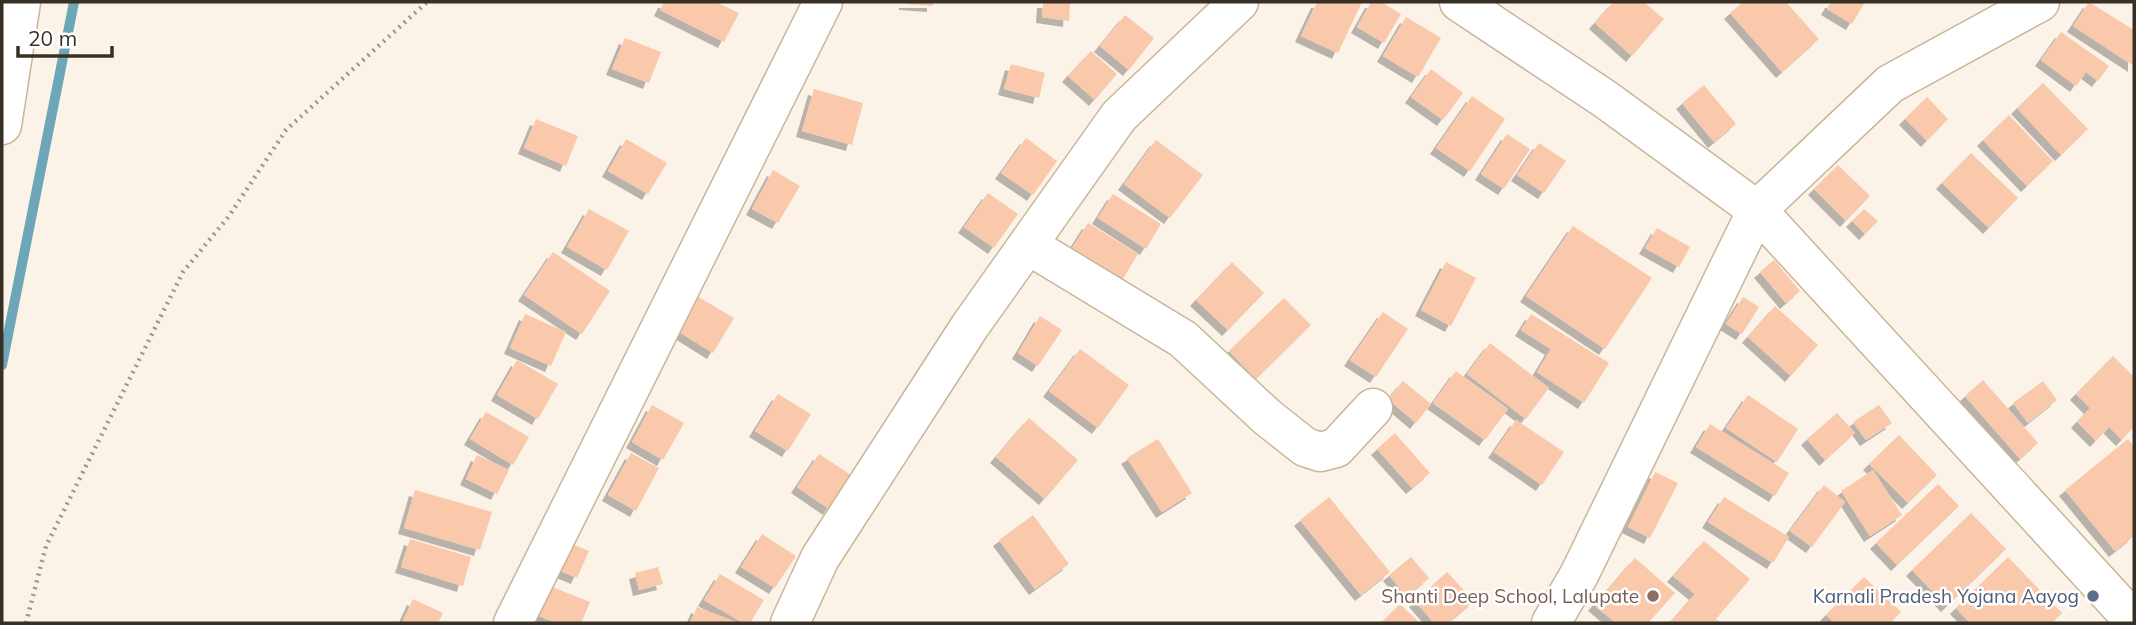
<svg xmlns="http://www.w3.org/2000/svg" width="2136" height="625" viewBox="0 0 2136 625" font-family="Mulish,sans-serif">
  <style>
    .lines { fill: none; stroke-linecap: round; stroke-linejoin: round }
    .stream { stroke: #6da7b7; stroke-width: 10 }
    .building { fill: #fac8ab; filter: url(#shadow) }
    .minor-casing { stroke: #c9b599; stroke-width: 41 }
    .path { stroke: #9e958a; stroke-width: 4.5; stroke-dasharray: 2 5; stroke-linecap: butt }
    .minor { stroke: #fff; stroke-width: 38 }
    .education-dot { fill: #8d6e63; stroke: #fff; stroke-width: 2.5 }
    .service-dot { fill: #5c6f8a; stroke: #fff; stroke-width: 2.5 }
    .labels { text-anchor: middle; dominant-baseline: central; stroke-width: 5; stroke-linejoin: round; paint-order: stroke }
    .education-label { font-size: 19px; fill: #785e54; stroke: #fff; text-anchor: end }
    .service-label { font-size: 19px; fill: #4e5e75; stroke: #fff; text-anchor: end }
  </style>
  <defs>
    <filter id="shadow"><feDropShadow dx="-6" dy="6" stdDeviation="0" flood-color="#0004"/></filter>
  </defs>
  <rect width="100%" height="100%" fill="#fcf3e8"/>
  <g class="lines">
    <path class="stream" d="M2 365 74 2"/>
  </g>
  <path class="building" d="M664 2H716L739 13 724 42 660 10Z
    M905 2H933V6L905 4Z
    M1043 2H1070L1069 21 1042 17Z
    M1317 2H1362L1338 53 1301 36Z
    M1371 2H1381L1401 14 1384 43 1357 27Z
    M1613 2H1644L1664 19 1632 56 1595 23Z
    M1743 2H1786L1819 39 1782 72 1730 13Z
    M1831 2H1865L1852 24 1827 9Z
    M2089 2 2134 30V66L2073 26Z
    M1125 15 1154 38 1129 70 1100 46Z
    M1406 17 1441 38 1418 77 1383 56Z
    M2061 32 2109 66 2098 81 2086 72 2076 86 2041 60Z
    M625 38 661 52 649 83 612 69Z
    M1091 51 1117 74 1095 100 1068 76Z
    M1011 64 1045 73 1039 98 1004 89Z
    M1431 69 1463 93 1443 120 1411 97Z
    M2043 83 2088 129 2061 155 2017 108Z
    M1704 85 1736 124 1714 142 1682 103Z
    M814 89 863 103 852 145 802 131Z
    M1472 96 1505 119 1470 171 1436 148Z
    M1927 97 1948 119 1927 141 1905 119Z
    M2009 115 2053 161 2027 186 1983 140Z
    M536 119 578 136 566 166 524 148Z
    M1507 134 1530 149 1504 189 1481 174Z
    M1026 138 1057 161 1033 195 1001 173Z
    M626 139 667 163 648 194 608 171Z
    M1156 140 1203 175 1170 218 1124 184Z
    M1539 143 1566 161 1544 193 1517 175Z
    M1971 153 2018 198 1989 228 1942 183Z
    M1838 165 1870 196 1846 221 1814 189Z
    M773 170 800 186 778 223 752 209Z
    M988 193 1018 214 994 248 964 227Z
    M1113 194 1161 224 1146 249 1098 218Z
    M589 209 629 231 607 270 567 247Z
    M1864 209 1878 221 1865 234 1852 221Z
    M1088 223 1138 254 1118 287 1067 256Z
    M1573 226 1652 278 1605 349 1526 296Z
    M1657 228 1690 247 1679 267 1645 248Z
    M553 252 610 291 582 334 524 295Z
    M1774 260 1800 291 1786 303 1760 272Z
    M1232 262 1264 293 1228 330 1196 300Z
    M1446 262 1476 278 1451 326 1421 310Z
    M697 296 734 318 713 353 676 330Z
    M1743 297 1759 307 1742 334 1726 324Z
    M1284 298 1311 325 1256 379 1229 351Z
    M1775 306 1818 345 1791 376 1748 337Z
    M1383 312 1408 329 1376 377 1350 360Z
    M525 314 566 332 551 366 510 348Z
    M1531 314 1609 363 1584 403 1537 372 1551 349 1521 330Z
    M1040 316 1062 330 1038 366 1018 353Z
    M1490 343 1549 388 1526 419 1467 374Z
    M1080 349 1129 385 1098 428 1049 391Z
    M2113 356 2134 377V427L2122 440 2109 427 2096 441 2077 422 2090 408 2076 394Z
    M517 360 558 384 538 419 497 395Z
    M1456 371 1508 409 1485 440 1433 403Z
    M1983 380 2038 443 2020 459 1965 396Z
    M1403 381 1431 404 1416 423 1388 399Z
    M2043 381 2057 400 2028 423 2013 403Z
    M778 394 811 414 788 451 755 431Z
    M1748 395 1798 429 1777 462 1726 428Z
    M652 405 684 423 663 460 632 442Z
    M1879 405 1892 423 1866 440 1853 422Z
    M486 412 529 437 513 465 470 439Z
    M1837 413 1855 433 1825 460 1807 439Z
    M1029 418 1078 460 1045 499 996 457Z
    M1516 420 1564 452 1542 485 1494 452Z
    M1710 424 1789 473 1775 496 1696 447Z
    M1395 433 1430 473 1412 488 1377 449Z
    M1899 435 1937 475 1908 503 1869 464Z
    M1158 439 1192 493 1162 512 1127 458Z
    M2128 439 2134 447V536L2115 551 2065 490Z
    M631 453 659 468 636 511 608 495Z
    M819 454 851 475 829 509 797 487Z
    M477 455 509 470 497 494 466 479Z
    M1873 470 1902 515 1870 536 1841 491Z
    M1655 472 1678 483 1650 538 1628 527Z
    M1938 484 1959 506 1897 565 1876 543Z
    M1824 485 1845 502 1812 547 1790 531Z
    M415 490 492 512 480 550 404 528Z
    M1329 497 1390 572 1361 595 1300 520Z
    M1724 497 1789 537 1773 563 1708 522Z
    M1971 513 2006 549 1947 606 1912 570Z
    M1033 515 1069 564 1035 589 999 540Z
    M762 534 796 556 775 588 741 567Z
    M410 539 471 557 463 586 401 567Z
    M1704 541 1750 579 1716 619 1721 623H1670L1695 594 1673 576Z
    M570 543 589 551 577 578 558 570Z
    M1411 557 1429 578 1407 597 1389 575Z
    M2008 557 2062 613 2052 623H1970L1956 608Z
    M1635 558 1675 593 1648 623H1616L1594 605Z
    M658 567 663 584 639 590 635 573Z
    M1447 572 1474 601 1448 623H1434L1415 601Z
    M720 574 764 600 750 623H743L704 600Z
    M1864 577 1901 612 1890 623H1835L1826 615Z
    M550 586 590 602 581 623H556L537 615Z
    M413 599 443 613 438 623H402Z
    M1400 604 1420 623H1381Z
    M697 607 738 623H690Z"/>
  <g class="lines">
    <g class="minor-casing">
      <path id="minor" d="M1459 2 1605 99 1757 210 2134 621
        M2 125 21 2
        M1028 245 1183 339 1267 417 1305 447 1320 452 1336 448 1373 408
        M513 623 823 2
        M790 623 820 558 970 326 1119 116 1239 2
        M1551 623 1579 575 1757 210 1890 84 2040 2"/>
    </g>
    <path class="path" d="M26 623 46 546 183 272 229 216 286 130 427 2"/>
    <use href="#minor" class="minor"/>
  </g>
  <circle class="education-dot" cx="1653" cy="596" r="7"/>
  <circle class="service-dot" cx="2093" cy="596" r="7"/>
  <g class="labels">
    <g class="education-label">
      <text x="1639" y="596">Shanti Deep School, Lalupate</text>
    </g>
    <g class="service-label">
      <text x="2079" y="596">Karnali Pradesh Yojana Aayog</text>
    </g>
  </g>
  <rect width="2136" height="625" fill="none" stroke="#393025" stroke-width="7"/>
  <path d="M18 46v10h94v-10" fill="none" stroke="#393025" stroke-width="3.5"/>
  <text x="28" y="46" font-size="21" fill="#393025" stroke="#ffffff" stroke-width="5" paint-order="stroke">20 m</text>
</svg>
